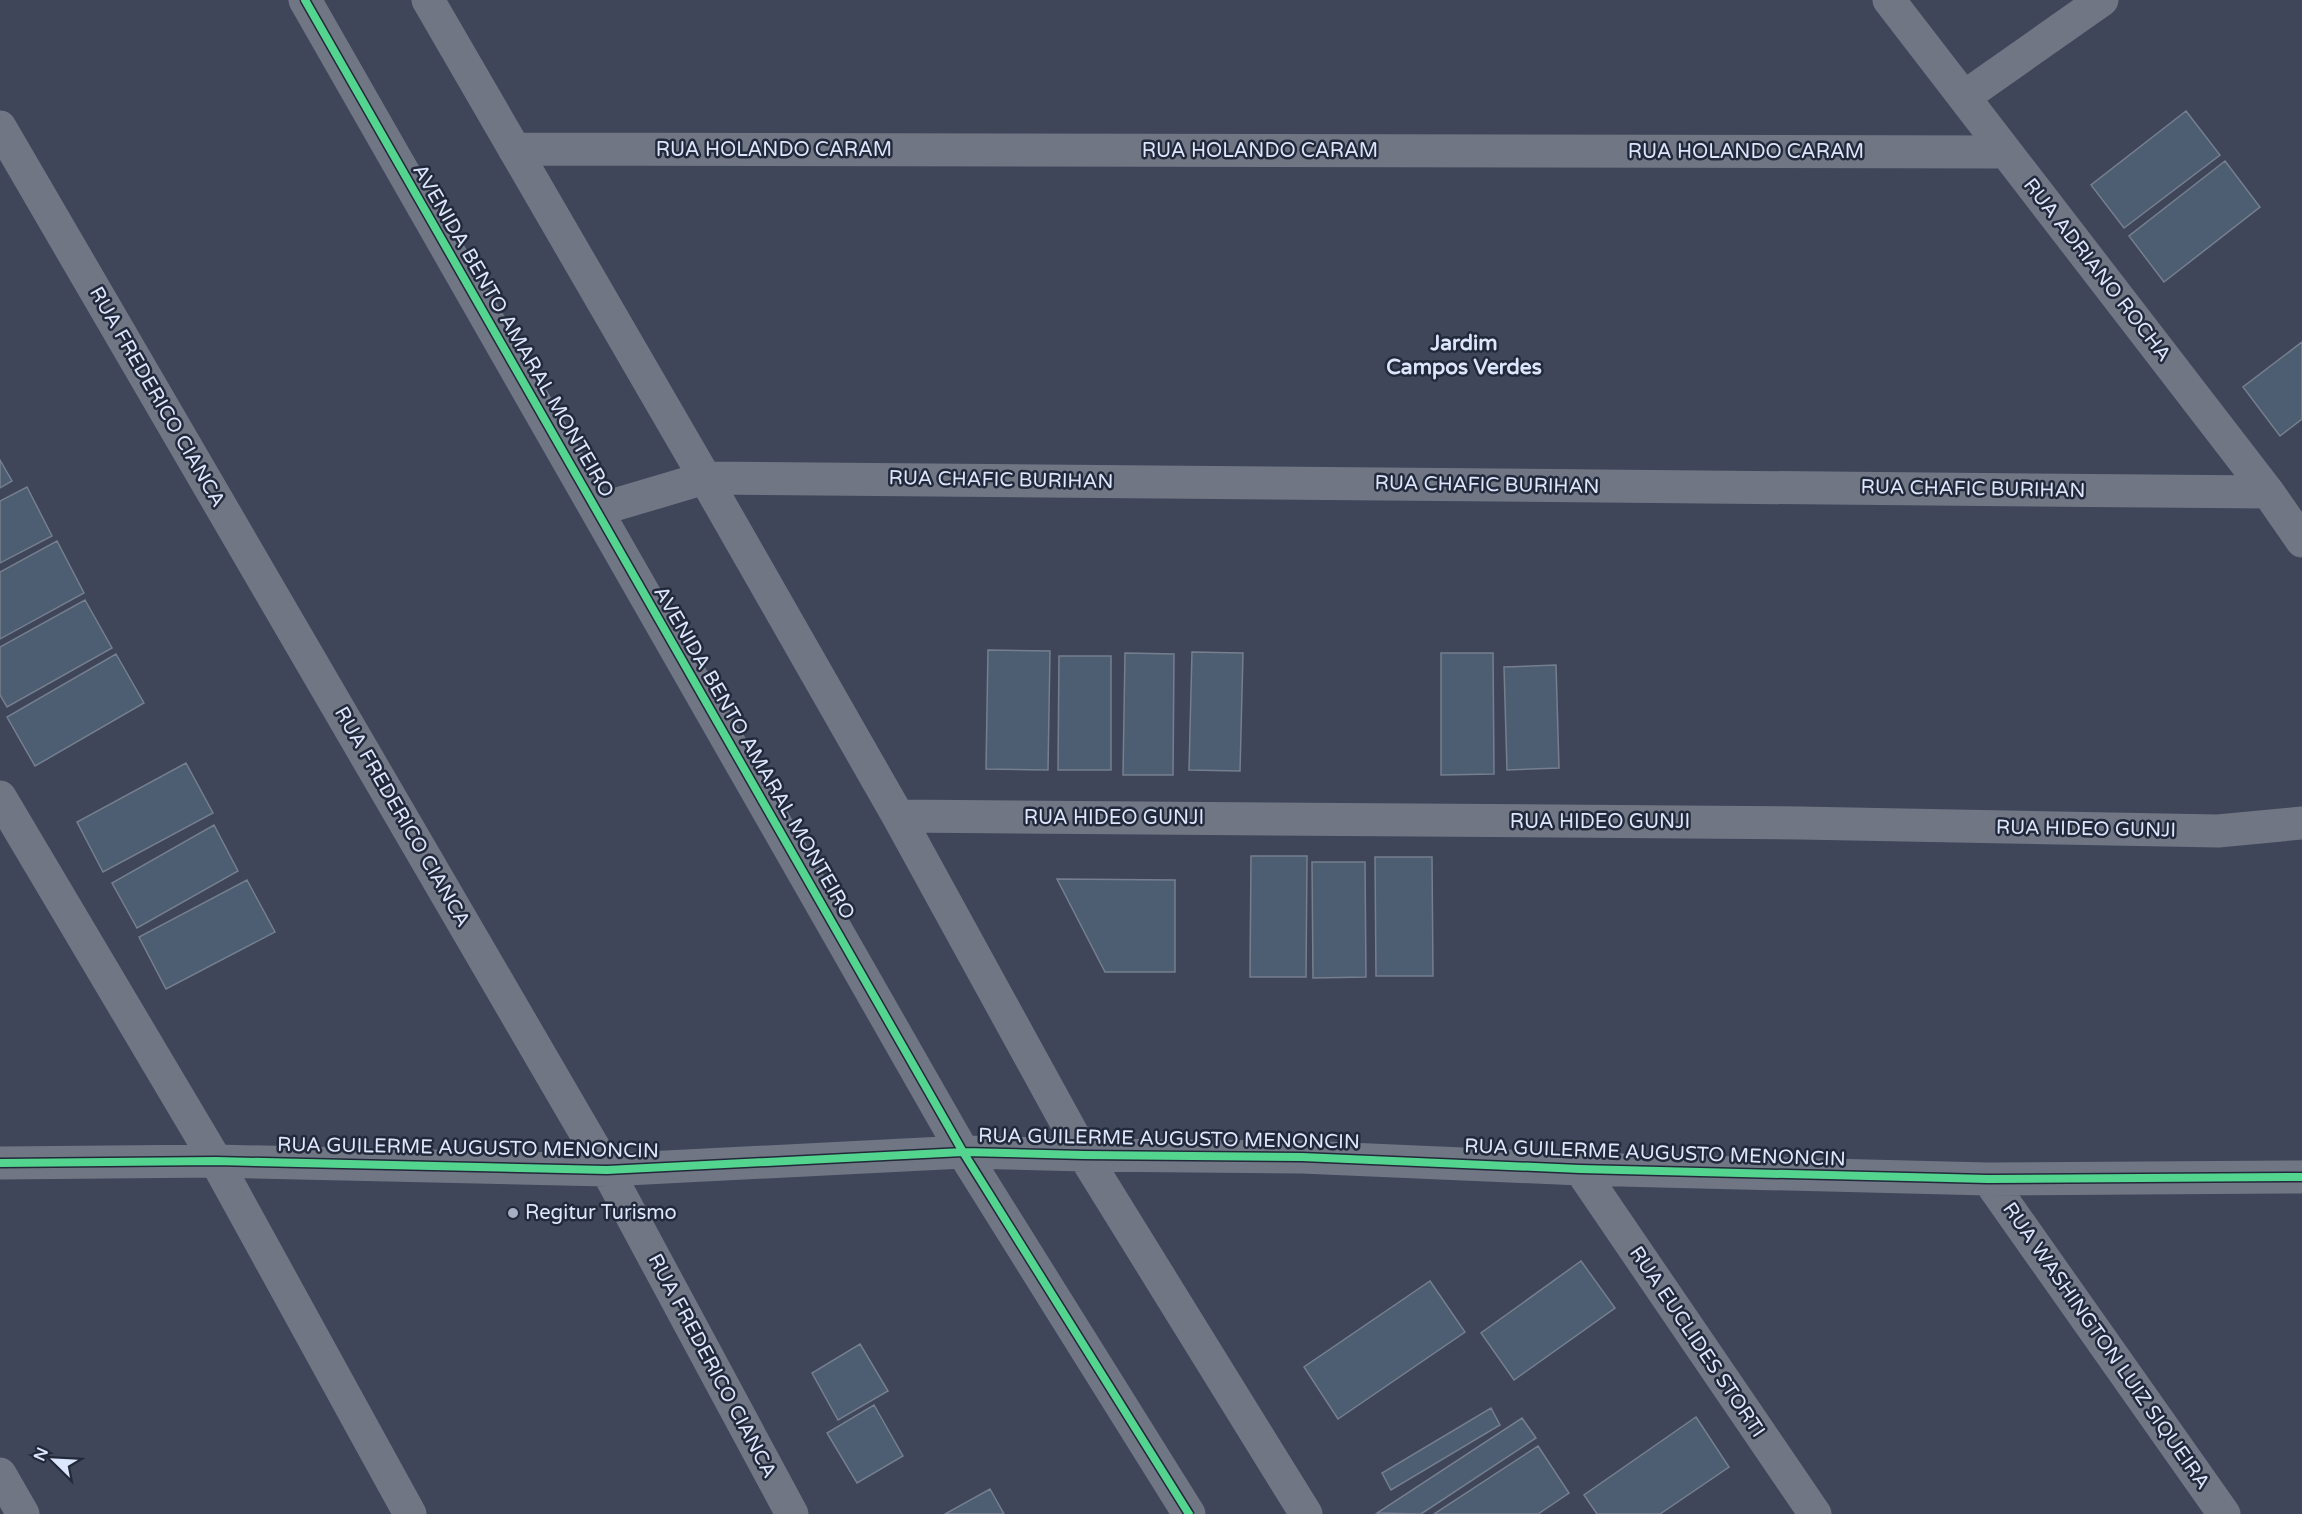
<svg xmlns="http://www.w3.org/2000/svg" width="2302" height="1514" viewBox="0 0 2302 1514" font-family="'Varela Round',sans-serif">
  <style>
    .building { fill: #4d5d72; stroke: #757f8f; stroke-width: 1.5 }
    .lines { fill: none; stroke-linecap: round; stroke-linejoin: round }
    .minor { stroke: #707684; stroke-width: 33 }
    .cycleway-casing { stroke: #22293a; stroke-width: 11 }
    .cycleway { stroke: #53d58f; stroke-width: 8 }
    .poi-dot { fill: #a5aec4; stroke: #22293a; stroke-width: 2 }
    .labels { text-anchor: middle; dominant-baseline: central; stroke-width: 5; stroke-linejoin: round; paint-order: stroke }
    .street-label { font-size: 20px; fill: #dce6fd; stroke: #22293a }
    .poi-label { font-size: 20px; fill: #dce6fd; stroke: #22293a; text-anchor: start }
    .neighbourhood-label { font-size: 21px; font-weight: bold; fill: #dce6fd; stroke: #22293a }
  </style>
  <rect width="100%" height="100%" fill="#3f465a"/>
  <path class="building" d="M2186 111 2220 155 2124 228 2091 185Z
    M2225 161 2260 207 2164 282 2129 236Z
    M2302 342V419L2280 436 2243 387Z
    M0 460 12 481 0 488Z
    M27 487 52 536 0 563V501Z
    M57 541 84 593 0 639V572Z
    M85 600 112 648 7 707 0 695V647Z
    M988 650 1050 651 1048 770 986 769Z
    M1192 652 1243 653 1240 771 1189 770Z
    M1125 653 1174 654 1173 775H1123Z
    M1441 653H1493L1494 774 1441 775Z
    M116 654 144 703 35 766 7 717Z
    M1059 656H1111V770H1058Z
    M1556 665 1559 768 1507 770 1504 667Z
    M186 763 213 813 103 872 77 822Z
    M214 825 238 871 137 928 112 883Z
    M1251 856H1307L1306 977H1250Z
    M1375 857H1432L1433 976H1376Z
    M1312 862H1365L1366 977 1313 978Z
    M1057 879 1175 880V972H1105Z
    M247 880 275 932 166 989 139 937Z
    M1581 1261 1615 1308 1514 1380 1481 1333Z
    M1430 1281 1465 1332 1338 1419 1304 1367Z
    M860 1344 888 1391 838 1420 812 1373Z
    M874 1405 903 1456 857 1483 827 1433Z
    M1491 1408 1500 1425 1391 1490 1382 1473Z
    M1696 1417 1729 1467 1660 1514H1597L1584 1495Z
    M1522 1418 1536 1438 1421 1514 1377 1513Z
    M1538 1446 1569 1493 1538 1514H1434Z
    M990 1489 1004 1514H945Z"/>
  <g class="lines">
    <path class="minor" d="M305 0 963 1152 1189 1514
      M428 0 705 478 898 816 1084 1155 1306 1514
      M1889 0 2268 492 2302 541
      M1964 97 2102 0
      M0 127 607 1170 792 1514
      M514 149 2006 152
      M597 510 705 478 2268 492
      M0 797 216 1161 410 1514
      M898 816 1800 823 2218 831 2302 823
      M0 1163 216 1161 607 1170 963 1152 1084 1155 1302 1157 1580 1169 1988 1179 2302 1177
      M1580 1169 1815 1514
      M1988 1179 2224 1514
      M0 1474 23 1514"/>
    <g class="cycleway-casing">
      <path id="cycleway" d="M305 0 963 1152 1189 1514
        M0 1163 216 1161 607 1170 963 1152 1084 1155 1302 1157 1580 1169 1988 1179 2302 1177"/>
    </g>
    <use href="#cycleway" class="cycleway"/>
  </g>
  <circle class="poi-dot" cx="513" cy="1213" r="6"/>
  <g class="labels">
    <g class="street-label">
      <text x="774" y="150">RUA HOLANDO CARAM</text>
      <text x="1260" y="151">RUA HOLANDO CARAM</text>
      <text x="1746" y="152">RUA HOLANDO CARAM</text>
      <text transform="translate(2097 270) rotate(52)">RUA ADRIANO ROCHA</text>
      <text transform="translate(513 331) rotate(60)">AVENIDA BENTO AMARAL MONTEIRO</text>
      <text transform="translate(157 397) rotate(60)">RUA FREDERICO CIANCA</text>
      <text transform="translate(1001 480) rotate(1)">RUA CHAFIC BURIHAN</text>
      <text transform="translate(1487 485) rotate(1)">RUA CHAFIC BURIHAN</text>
      <text transform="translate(1973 489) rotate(1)">RUA CHAFIC BURIHAN</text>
      <text transform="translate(754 753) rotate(60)">AVENIDA BENTO AMARAL MONTEIRO</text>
      <text transform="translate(402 817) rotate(60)">RUA FREDERICO CIANCA</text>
      <text x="1114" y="818">RUA HIDEO GUNJI</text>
      <text x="1600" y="822">RUA HIDEO GUNJI</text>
      <text transform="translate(2086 829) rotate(1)">RUA HIDEO GUNJI</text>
      <text transform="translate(1169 1139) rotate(1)">RUA GUILERME AUGUSTO MENONCIN</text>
      <text transform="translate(468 1148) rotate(1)">RUA GUILERME AUGUSTO MENONCIN</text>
      <text transform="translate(1655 1153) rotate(2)">RUA GUILERME AUGUSTO MENONCIN</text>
      <text transform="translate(1697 1342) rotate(56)">RUA EUCLIDES STORTI</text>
      <text transform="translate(2106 1346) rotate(55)">RUA WASHINGTON LUIZ SIQUEIRA</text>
      <text transform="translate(712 1366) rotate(62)">RUA FREDERICO CIANCA</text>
    </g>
    <g class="poi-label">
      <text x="525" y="1213">Regitur Turismo</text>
    </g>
    <g class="neighbourhood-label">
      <text x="1464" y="343">Jardim<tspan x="1464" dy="24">Campos Verdes</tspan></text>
    </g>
  </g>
  <g transform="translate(54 1460) rotate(294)" stroke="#22293a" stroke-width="4.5" paint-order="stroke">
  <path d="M0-4.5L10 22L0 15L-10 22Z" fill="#dce6fd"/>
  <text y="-9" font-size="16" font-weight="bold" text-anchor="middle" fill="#dce6fd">N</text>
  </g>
</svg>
